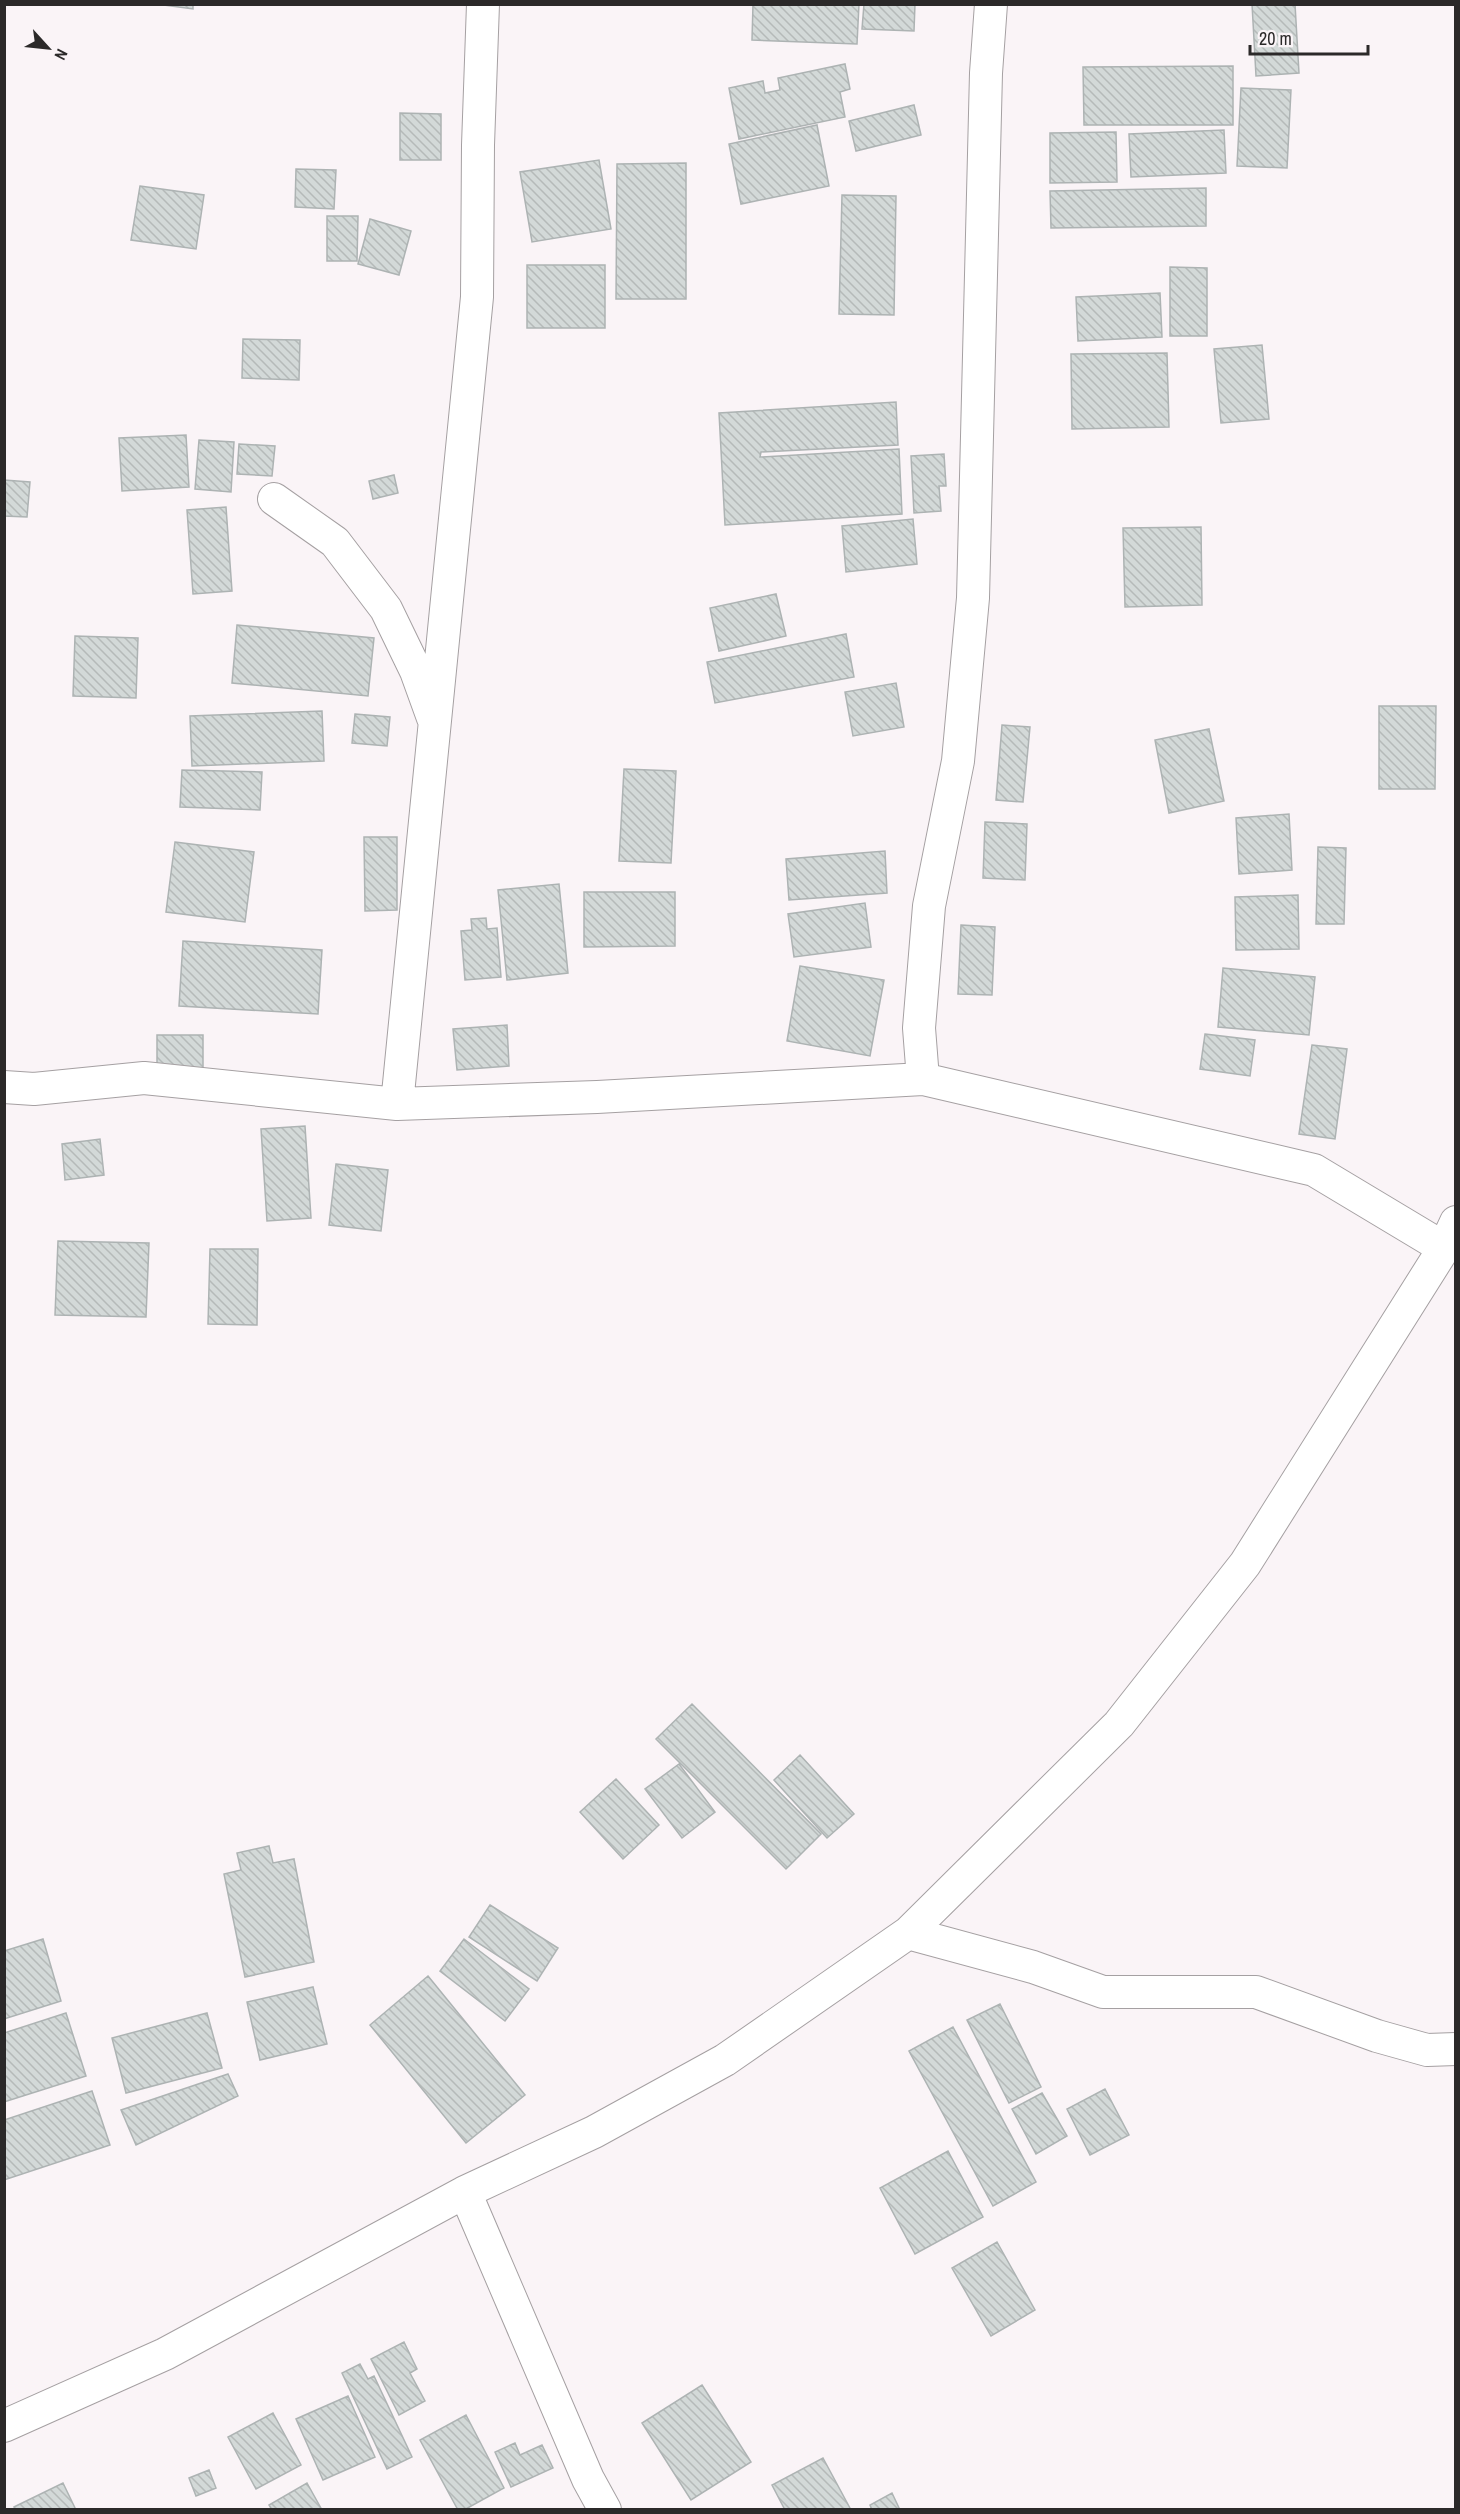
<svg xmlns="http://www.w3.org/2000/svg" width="1460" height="2514" viewBox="0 0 1460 2514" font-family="'Archivo Narrow',sans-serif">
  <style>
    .building { fill: url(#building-back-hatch); stroke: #adb3b3; stroke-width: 1.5 }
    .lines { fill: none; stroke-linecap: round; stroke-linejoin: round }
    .street-casing { stroke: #a5a0a2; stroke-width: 34 }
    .street { stroke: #fff; stroke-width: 32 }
  </style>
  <defs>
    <pattern id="building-back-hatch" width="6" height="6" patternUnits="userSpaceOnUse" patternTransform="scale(1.5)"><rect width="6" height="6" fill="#d3d9d8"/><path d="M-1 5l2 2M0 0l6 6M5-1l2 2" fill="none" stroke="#b5bab9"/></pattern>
  </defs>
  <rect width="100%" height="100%" fill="#faf4f7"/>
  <path class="building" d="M156 4H193V9Z
    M753 4H859L857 44 752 40Z
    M864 4H915L914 31 862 29Z
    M1252 4H1295L1299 73 1256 76Z
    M845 64 850 89 840 92 845 117 739 139 729 88 763 81 765 93 780 90 778 78Z
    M1233 66V125H1084L1083 67Z
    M1241 88 1291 90 1287 168 1237 166Z
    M914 105 921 135 856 151 849 121Z
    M400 113 441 114V160H400Z
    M817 125 829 186 741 204 729 144Z
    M1224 130 1226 173 1131 177 1129 134Z
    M1116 132 1117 182 1050 183V133Z
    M599 160 611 229 532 242 520 172Z
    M686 163V299H616L617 164Z
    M296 169 336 170 334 209 295 207Z
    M140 186 204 195 196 249 131 240Z
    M1206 188V226L1051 228 1050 191Z
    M842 195 896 196 894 315 839 314Z
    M327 216H358L357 261H327Z
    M370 219 411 231 399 275 358 264Z
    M527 265H605V328H527Z
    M1170 267 1207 268V336H1170Z
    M1160 293 1162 337 1078 341 1076 297Z
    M243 339 300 340 299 380 242 378Z
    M1262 345 1269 419 1221 423 1214 349Z
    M1167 353 1169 427 1072 429 1071 354Z
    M896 402 898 445 761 452 760 457 899 449 902 514 725 525 719 413Z
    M186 435 189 487 122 491 119 438Z
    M199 440 234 442 231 492 195 489Z
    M239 444 275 446 272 476 237 474Z
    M944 454 946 486H939L941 511 914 513 911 456Z
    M394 475 398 493 373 499 369 481Z
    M4 480 30 482 27 517 4 516Z
    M226 507 232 591 193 594 187 510Z
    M913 519 917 564 846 572 842 526Z
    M1201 527 1202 605 1125 607 1123 528Z
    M776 594 786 636 719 651 710 608Z
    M237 625 374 638 368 696 232 683Z
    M846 634 854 677 715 703 707 662Z
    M75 636 138 638 136 698 73 696Z
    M896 683 904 727 853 736 845 692Z
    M1379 706H1436L1435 789H1379Z
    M322 711 324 761 192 766 190 716Z
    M355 714 390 717 387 746 352 743Z
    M1002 725 1030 727 1023 802 996 800Z
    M1209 729 1224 801 1169 813 1155 740Z
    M624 769 676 771 671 863 619 861Z
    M182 770 262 772 260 810 180 807Z
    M1289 814 1292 870 1239 874 1236 818Z
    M985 822 1027 824 1025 880 983 878Z
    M364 837H397V910L365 911Z
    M175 842 254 852 245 922 166 912Z
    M1318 847 1346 848 1344 924H1316Z
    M885 851 887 893 789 900 786 859Z
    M559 884 568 973 507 980 498 890Z
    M584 892H675V946L584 947Z
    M1298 895 1299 949 1236 950 1235 897Z
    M865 903 871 947 794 957 788 914Z
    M486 918 487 929 497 928 501 977 465 980 461 931 472 930 471 919Z
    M961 925 995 927 992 995 958 994Z
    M183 941 322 950 318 1014 179 1006Z
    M800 966 884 980 870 1056 787 1041Z
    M1223 968 1315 977 1309 1035 1218 1027Z
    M507 1025 509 1066 457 1070 453 1029Z
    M1205 1034 1255 1040 1250 1076 1200 1069Z
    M157 1035H203V1069H157Z
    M1312 1045 1347 1049 1335 1139 1299 1134Z
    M305 1126 311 1218 267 1221 261 1129Z
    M100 1139 104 1175 65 1180 62 1144Z
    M336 1164 388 1170 381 1231 329 1225Z
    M58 1241 149 1243 146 1317 55 1315Z
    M210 1249H258L257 1325 208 1324Z
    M692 1704 821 1834 786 1869 656 1739Z
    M800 1755 854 1814 827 1838 774 1780Z
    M679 1764 715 1812 682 1838 645 1789Z
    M616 1779 659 1825 623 1859 580 1812Z
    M269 1846 273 1863 294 1859 314 1962 245 1977 224 1874 241 1870 237 1853Z
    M490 1905 558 1948 537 1981 469 1937Z
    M43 1939 61 2001 4 2019V1951Z
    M464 1939 529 1989 505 2021 440 1971Z
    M428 1976 525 2095 466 2143 370 2025Z
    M313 1987 327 2044 260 2060 247 2002Z
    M1000 2004 1041 2087 1009 2103 967 2020Z
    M66 2013 86 2076 4 2102V2033Z
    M207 2013 222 2068 126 2093 112 2038Z
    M953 2027 1036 2182 993 2206 909 2051Z
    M228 2074 238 2096 136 2145 121 2110Z
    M1105 2089 1129 2135 1090 2155 1067 2109Z
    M92 2091 110 2145 4 2180V2120Z
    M1042 2093 1067 2136 1036 2154 1012 2109Z
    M948 2151 983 2217 915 2254 880 2188Z
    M997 2242 1035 2310 991 2336 952 2268Z
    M404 2342 417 2369 410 2373 425 2401 399 2415 371 2359Z
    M360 2364 368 2379 374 2376 412 2457 387 2469 342 2373Z
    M702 2385 751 2462 691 2500 642 2423Z
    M348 2396 375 2457 323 2480 296 2419Z
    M273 2413 301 2465 256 2489 228 2437Z
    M466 2415 504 2488 464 2510H458L420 2440Z
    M515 2443 520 2455 542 2445 553 2468 511 2487 495 2452Z
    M823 2458 851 2510H785L772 2485Z
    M209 2470 216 2488 196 2496 189 2478Z
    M63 2483 76 2510H15L14 2507Z
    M307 2483 322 2510H272L269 2505Z
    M892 2493 900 2510H872L870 2505Z"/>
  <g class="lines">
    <g class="street-casing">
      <path id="street" d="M274 499 335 542 386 609 416 671 433 718
        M923 1079 919 1028 929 906 958 761 973 598 986 73 991 4
        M4 1087 34 1089 144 1078 397 1104 597 1097 923 1079 1314 1170 1444 1248
        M397 1104 477 297 478 145 483 4
        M908 1933 1033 1967 1103 1992H1256L1377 2036 1427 2050 1456 2049
        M465 2192 588 2479 605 2510
        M4 2426 165 2354 465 2192 594 2132 725 2060 908 1933 1119 1724 1245 1564 1444 1248 1456 1222"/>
    </g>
    <use href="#street" class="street"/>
  </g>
  <rect width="1460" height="2514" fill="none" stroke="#2b2929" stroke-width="12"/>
  <g transform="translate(48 48) rotate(117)" stroke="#faf4f7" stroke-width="4.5" paint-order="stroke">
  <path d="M0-4.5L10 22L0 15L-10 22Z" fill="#2b2929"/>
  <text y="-9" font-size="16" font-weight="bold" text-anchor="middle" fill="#2b2929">N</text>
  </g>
  <path d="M1250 45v9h118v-9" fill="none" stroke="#2b2929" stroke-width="3"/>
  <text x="1259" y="45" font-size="18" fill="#2b2929" stroke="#faf4f7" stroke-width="4.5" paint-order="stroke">20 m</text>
</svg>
